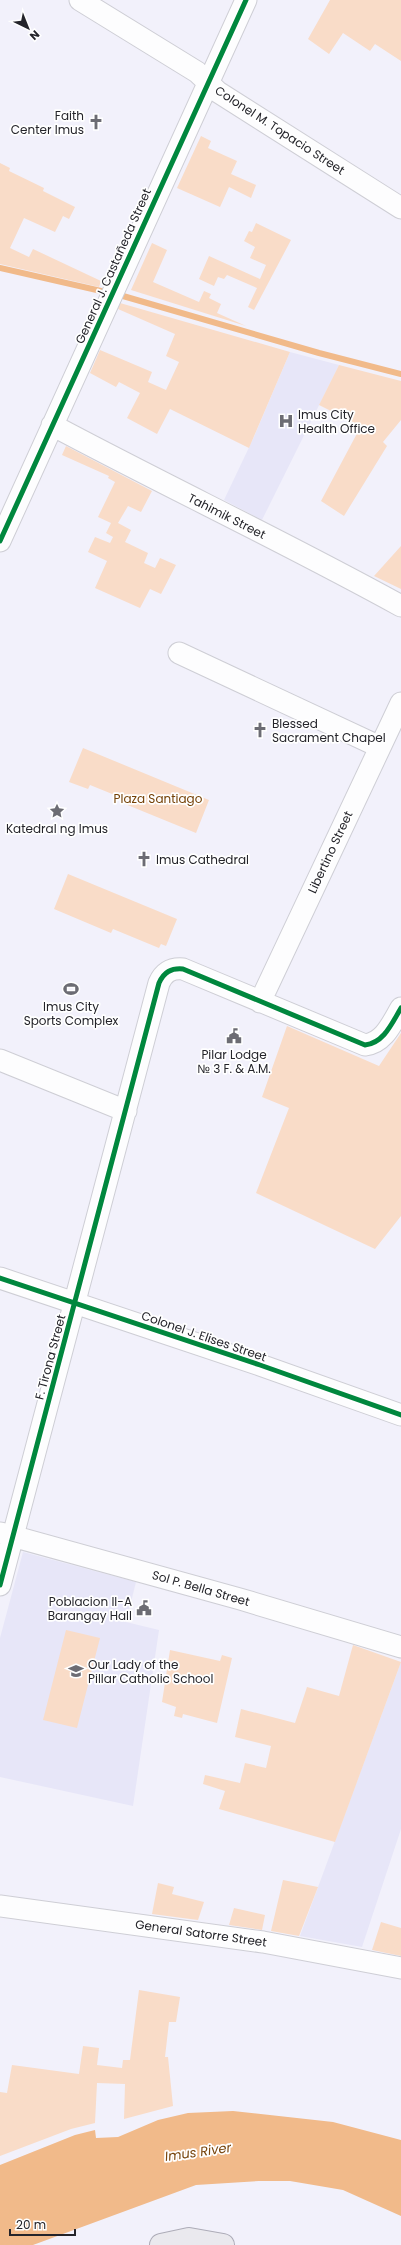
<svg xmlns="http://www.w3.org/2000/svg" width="401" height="2245" viewBox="0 0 401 2245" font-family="Poppins,sans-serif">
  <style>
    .built { fill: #e7e6f8 }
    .green { fill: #f9dcc8 }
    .water { fill: #f1ba8a }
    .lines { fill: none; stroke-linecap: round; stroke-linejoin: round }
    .stream { stroke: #f1ba8a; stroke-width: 6 }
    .minor-casing { stroke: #ceced5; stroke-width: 23 }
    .major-casing { stroke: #adacb8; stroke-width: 24 }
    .minor { stroke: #fdfdfe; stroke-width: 21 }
    .major { stroke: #eae9ee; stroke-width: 22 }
    .cycleway-casing { stroke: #fff; stroke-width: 8 }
    .cycleway { stroke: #00873e; stroke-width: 5 }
    .labels { text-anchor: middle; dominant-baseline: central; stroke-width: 3.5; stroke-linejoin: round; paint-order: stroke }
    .poi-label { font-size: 12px; fill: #24242a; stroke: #fff; text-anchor: start }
    .street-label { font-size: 12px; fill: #24242a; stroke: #fff }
    .park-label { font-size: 12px; fill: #744106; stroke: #fff }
    .water-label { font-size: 13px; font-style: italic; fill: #77440c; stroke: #fff }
  </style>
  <rect width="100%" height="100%" fill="#f2f1fb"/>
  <path class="built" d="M290 352 339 365 262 520 224 500 253 439Z
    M23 1552 136 1582 126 1622 159 1630 133 1806 0 1777V1638Z
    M401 1662V1829L362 1947 300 1936Z"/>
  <path class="green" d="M330 0H401V61L375 44 370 51 343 33 329 54 308 39Z
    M201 136 211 141 208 148 237 161 231 174 256 185 251 198 229 187 220 207 177 188Z
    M0 163 10 168 9 171 44 188 43 191 75 207 69 219 63 216 55 232 24 218 10 248 29 257 33 249 101 281 99 287 0 264Z
    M256 223 291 240 254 310 248 307 257 288 227 275 224 279 218 277 214 286 199 279 209 256 260 279 266 265 250 258 255 247 244 241 249 231 252 232Z
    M152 243 167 250 153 282 199 302 204 291 211 294 209 298 221 304 217 313 246 326 131 290Z
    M120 303 290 352 249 448 170 409 157 434 127 418 140 393 119 382 116 387 90 373 100 350 152 372 148 382 166 390 179 362 166 356 175 334 118 309Z
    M339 365 401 381V420L383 442 387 446 344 516 321 501 361 426 319 405Z
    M66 446 152 491 141 512 128 506 118 523 131 530 125 542 148 553 144 563 155 568 160 558 176 565 161 594 150 589 140 608 95 588 107 561 88 552 95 537 110 543 113 537 106 533 111 523 98 517 115 482 108 478 109 476 62 455Z
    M401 546V589L374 576Z
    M83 748 209 800 196 833 125 804 127 800 90 785 88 789 69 782Z
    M68 874 177 919 166 946 161 944 159 948 113 929 111 933 54 909Z
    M287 1026 379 1066 401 1033V1216L375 1249 256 1193 289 1108 262 1097Z
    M66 1630 100 1638 77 1728 43 1720Z
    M353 1645 401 1662 335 1842 219 1809 225 1791 203 1784 205 1775 240 1783 245 1763 266 1768 271 1746 235 1737 241 1709 295 1723 307 1687 339 1696Z
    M170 1650 220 1661 222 1655 232 1658 217 1723 183 1714 182 1718 174 1716 176 1707 162 1702Z
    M283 1880 318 1887 299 1936 271 1931Z
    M158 1883 174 1887 172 1894 204 1902 198 1920 152 1914Z
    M234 1908 265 1915 262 1930 229 1925Z
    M381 1922 401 1928V1956L372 1950Z
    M139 1990 180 1997 176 2022H169L165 2057H168L173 2106 124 2119 125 2084 97 2083 95 2123 71 2129 0 2156V2092L7 2093 12 2065 79 2074 83 2046 99 2048 97 2065 122 2068 123 2060H130Z"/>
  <path class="water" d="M233 2111 333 2122 401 2140V2216L343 2190 290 2181H259L196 2185 33 2245H0V2165L75 2135 95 2130 96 2138 118 2137 158 2120 188 2113Z"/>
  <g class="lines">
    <path class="stream" d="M0 268 123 296 319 353 401 374"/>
    <g class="minor-casing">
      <path id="minor" d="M80 0 197 72 218 92 401 208
        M52 425C168 487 287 543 401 606
        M0 541 246 0
        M179 653 380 747
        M260 1002 401 703
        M0 1060 126 1111
        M0 1278 260 1365 401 1415
        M1 1533 240 1599 401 1647
        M0 1585 159 983C164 972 171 968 183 969L365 1045C384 1043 392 1023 401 1008
        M0 1906 263 1942 401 1968"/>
    </g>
    <g class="major-casing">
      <path id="major" d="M161 2245 189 2239 223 2245"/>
    </g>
    <use href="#minor" class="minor"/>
    <use href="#major" class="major"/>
    <g class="cycleway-casing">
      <path id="cycleway" d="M0 541 246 0
        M0 1278 260 1365 401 1415
        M0 1585 159 983C164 972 171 968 183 969L365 1045C384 1043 392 1023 401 1008"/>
    </g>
    <use href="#cycleway" class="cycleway"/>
  </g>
  <defs>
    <g id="church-bare" transform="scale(1.2)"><path d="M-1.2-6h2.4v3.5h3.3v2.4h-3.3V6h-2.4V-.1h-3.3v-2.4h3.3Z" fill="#6c6c73" stroke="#fff" stroke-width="2.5" paint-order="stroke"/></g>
    <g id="hospital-bare" transform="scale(1.2)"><path d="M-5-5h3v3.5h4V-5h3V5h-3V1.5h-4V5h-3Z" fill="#6c6c73" stroke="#fff" stroke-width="2.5" paint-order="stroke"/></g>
    <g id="sight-bare" transform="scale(1.2)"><path d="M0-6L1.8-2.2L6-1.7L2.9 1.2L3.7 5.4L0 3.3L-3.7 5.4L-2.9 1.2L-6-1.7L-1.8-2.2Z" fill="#6c6c73" stroke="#fff" stroke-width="2.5" paint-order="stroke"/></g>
    <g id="stadium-bare" transform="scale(1.2)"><path d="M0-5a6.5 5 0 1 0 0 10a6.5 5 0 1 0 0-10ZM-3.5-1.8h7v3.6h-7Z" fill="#6c6c73" stroke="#fff" stroke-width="2.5" paint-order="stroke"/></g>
    <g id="civic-bare" transform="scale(1.2)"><path d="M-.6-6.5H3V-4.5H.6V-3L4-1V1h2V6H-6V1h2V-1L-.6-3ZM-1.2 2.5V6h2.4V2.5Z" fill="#6c6c73" stroke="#fff" stroke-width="2.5" paint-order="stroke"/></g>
    <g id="school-bare" transform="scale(1.2)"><path d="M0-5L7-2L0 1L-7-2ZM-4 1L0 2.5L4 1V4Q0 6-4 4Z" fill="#6c6c73" stroke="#fff" stroke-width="2.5" paint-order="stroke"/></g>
  </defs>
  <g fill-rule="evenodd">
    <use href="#church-bare" x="96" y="122"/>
    <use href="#hospital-bare" x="286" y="421"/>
    <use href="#church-bare" x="260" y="730"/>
    <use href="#sight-bare" x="57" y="811"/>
    <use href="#church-bare" x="144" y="859"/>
    <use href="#stadium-bare" x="71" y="989"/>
    <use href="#civic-bare" x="234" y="1036"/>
    <use href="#civic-bare" x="144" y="1608"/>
    <use href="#school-bare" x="76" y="1671"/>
  </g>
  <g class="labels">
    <g class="poi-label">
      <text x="84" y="115" text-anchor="end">Faith<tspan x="84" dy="14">Center Imus</tspan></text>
      <text x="298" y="414">Imus City<tspan x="298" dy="14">Health Office</tspan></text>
      <text x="272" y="723">Blessed<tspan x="272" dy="14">Sacrament Chapel</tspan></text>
      <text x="57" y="828" text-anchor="middle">Katedral ng Imus</text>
      <text x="156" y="859">Imus Cathedral</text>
      <text x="71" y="1006" text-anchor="middle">Imus City<tspan x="71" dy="14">Sports Complex</tspan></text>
      <text x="234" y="1054" text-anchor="middle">Pilar Lodge<tspan x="234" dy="14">№ 3 F. &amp; A.M.</tspan></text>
      <text x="132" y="1601" text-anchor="end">Poblacion II-A<tspan x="132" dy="14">Barangay Hall</tspan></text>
      <text x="88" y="1664">Our Lady of the<tspan x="88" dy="14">Pillar Catholic School</tspan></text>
    </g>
    <g class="street-label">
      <text transform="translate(280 130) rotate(33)">Colonel M. Topacio Street</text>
      <text transform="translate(113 266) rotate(-66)">General J. Castañeda Street</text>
      <text transform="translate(227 516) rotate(27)">Tahimik Street</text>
      <text transform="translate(330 852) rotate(-65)">Libertino Street</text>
      <text transform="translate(204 1336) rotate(19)">Colonel J. Elises Street</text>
      <text transform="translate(50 1357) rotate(-75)">F. Tirona Street</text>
      <text transform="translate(201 1588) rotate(16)">Sol P. Bella Street</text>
      <text transform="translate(201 1933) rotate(8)">General Satorre Street</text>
    </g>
    <g class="park-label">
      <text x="158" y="798">Plaza Santiago</text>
    </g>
    <g class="water-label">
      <text transform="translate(198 2152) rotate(-8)">Imus River</text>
    </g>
  </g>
  <g transform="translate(28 28) rotate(137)" stroke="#ffffff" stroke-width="3" paint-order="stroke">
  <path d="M0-3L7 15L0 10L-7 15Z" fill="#24242a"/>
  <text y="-6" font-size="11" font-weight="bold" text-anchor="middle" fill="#24242a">N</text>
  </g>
  <path d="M10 2229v6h65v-6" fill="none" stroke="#24242a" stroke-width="2"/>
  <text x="16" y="2229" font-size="12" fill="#24242a" stroke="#ffffff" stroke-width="3" paint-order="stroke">20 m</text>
</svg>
